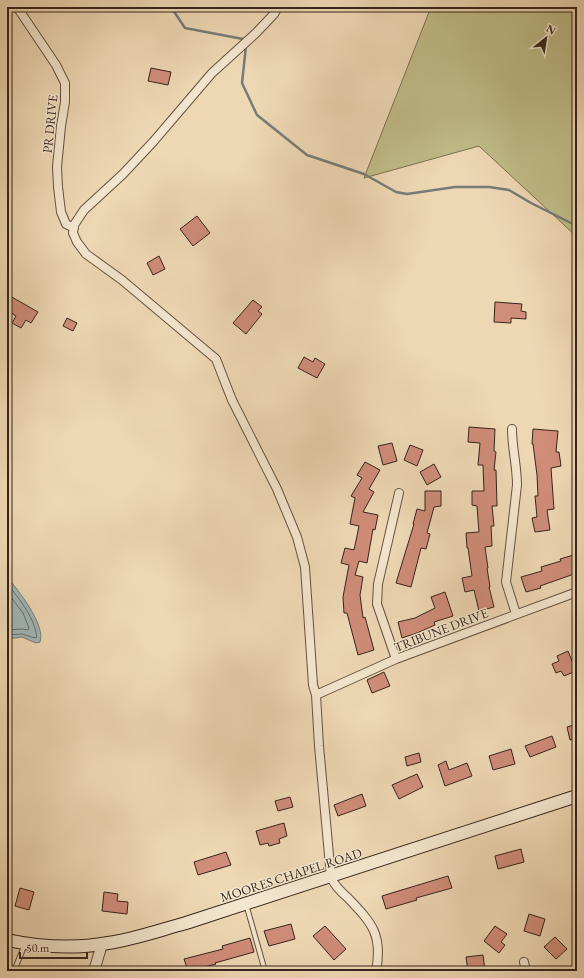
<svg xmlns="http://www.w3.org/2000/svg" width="584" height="978" viewBox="0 0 584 978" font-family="'EB Garamond',serif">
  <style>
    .green { fill: #c0bc88; stroke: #7b7052 }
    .water { fill: #a0b6b9; stroke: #767c7a }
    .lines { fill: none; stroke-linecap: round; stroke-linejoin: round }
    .shore { stroke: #6b6d6a; stroke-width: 1 }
    .stream { stroke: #767c7a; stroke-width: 2.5 }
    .building { fill: #d08d79; stroke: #36241b }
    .service-casing { stroke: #645141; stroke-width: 6 }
    .minor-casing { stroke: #645141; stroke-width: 10 }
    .tertiary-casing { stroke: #645141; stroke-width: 12 }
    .secondary-casing { stroke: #36241b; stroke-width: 14 }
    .service { stroke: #f4e6ce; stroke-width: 4 }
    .minor { stroke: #f4e6ce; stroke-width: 8 }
    .tertiary { stroke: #f4e6ce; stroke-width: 10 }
    .secondary { stroke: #f4e6ce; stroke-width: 12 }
    .labels { text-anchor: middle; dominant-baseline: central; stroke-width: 3; stroke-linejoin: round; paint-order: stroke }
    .street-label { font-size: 13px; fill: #36241b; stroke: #f4e6ce }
  </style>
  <rect width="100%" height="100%" fill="#eed8b4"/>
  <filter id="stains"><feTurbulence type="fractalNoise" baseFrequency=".005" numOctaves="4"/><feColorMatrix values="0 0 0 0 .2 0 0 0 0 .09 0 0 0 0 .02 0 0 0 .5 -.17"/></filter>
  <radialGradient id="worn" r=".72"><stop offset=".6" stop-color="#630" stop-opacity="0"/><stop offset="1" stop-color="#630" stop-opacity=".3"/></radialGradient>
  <path class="green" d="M431 7H577V237L479 146 364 178Z"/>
  <path class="water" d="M7 577C18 590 46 625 40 642L36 643 22 637 7 639Z"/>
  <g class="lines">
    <path class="shore" d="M7 583C19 599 34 616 37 637L35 638 22 634 7 635
      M7 592 23 613 29 628 28 630 22 629 7 630"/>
    <path class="stream" d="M171 7 185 28 243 39
      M246 46 242 83 257 115 307 155 364 174 396 192 407 194 455 187H489L509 190 531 203 577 226"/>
  </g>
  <path class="building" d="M151 68 171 72 168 85 148 81Z
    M197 216 210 233 193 246 180 229Z
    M159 256 165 269 153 275 147 263Z
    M10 296 38 312 31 323 26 320 21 328 12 323 16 316 7 310V301Z
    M253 300 262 307 258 311 262 314 246 334 233 323Z
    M495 302 522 304 521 311 526 312V319L511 318V323L494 322Z
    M67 318 77 323 73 331 63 326Z
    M304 357 313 362 315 358 325 364 317 378 298 368Z
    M469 427 495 429 494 451 496 452 494 470H496L497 506H492L494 526H491L492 546 485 547 488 568H487L490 587H489L494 607 479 611 474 590 465 592 462 578 472 576 468 548H467L466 533 479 532 477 506 472 505V491H484L483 465H478L480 443 468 442Z
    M533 429 558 431 556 452H559L561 466 551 468 554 509 547 510 550 530 535 532 532 518 537 517 535 496H538L537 475 533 444H532Z
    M392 443 397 461 383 465 378 446Z
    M410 445 423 450 417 466 404 460Z
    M365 462 380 470 369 489 374 492 363 512 378 515 375 530 373 529 367 563 359 561 355 575 363 577 360 595 363 618 365 617 374 650 358 655 347 613H344L343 597 349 565 341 563 345 548 354 550 359 526 350 524 355 498 351 496 362 478 357 475Z
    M434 464 441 477 427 485 420 472Z
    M425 491H441V506L434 507 427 533 430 534 426 549 421 548 411 587 396 583 414 524H413L417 509 425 511Z
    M577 554V573L540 586 541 588 526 592 521 577 542 571 541 567 561 561 560 559Z
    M445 592 453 616 434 622 435 625 417 633 402 638 398 622 415 618 435 608 431 597Z
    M568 651 576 671 564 676 561 671 556 673 552 664 559 661 557 656Z
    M384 672 390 686 372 693 367 680Z
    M577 724V738L570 740 567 727Z
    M552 736 556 747 530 757 525 746Z
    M511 749 515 764 493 770 489 756Z
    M419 753 421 762 407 766 405 757Z
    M446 761 449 770 467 763 472 776 445 786 438 765Z
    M417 774 423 787 399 799 392 785Z
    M362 794 366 806 338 816 334 805Z
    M290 797 293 807 278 811 275 801Z
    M284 823 287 836 279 839 280 843 269 846 268 843 260 845 256 831Z
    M521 849 524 862 498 869 495 856Z
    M226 852 231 865 198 875 194 862Z
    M448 876 452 888 416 898 417 900 386 909 382 896Z
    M20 888 34 892 29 910 15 906Z
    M104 892 118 894 117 901 128 902 127 914 102 911Z
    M529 914 545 919 540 936 524 931Z
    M291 924 295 939 269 946 264 931Z
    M325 926 346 949 334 960 313 936Z
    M495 926 507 934 501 942 505 945 499 953 484 941Z
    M555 937 567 949 556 959 544 947Z
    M250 938 254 952 215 963 216 964 188 971 184 959 223 949 222 946Z
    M483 955 485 971H468L466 957Z"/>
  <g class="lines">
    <g class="service-casing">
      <path id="service" d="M246 904 265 971
        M14 971 25 944"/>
    </g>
    <g class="minor-casing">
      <path id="minor" d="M17 7 56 65 65 83V102L61 126 57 167 58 187 61 212 66 224 74 228
        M278 7 274 14 256 33 212 73 153 142 123 174 84 210 74 225 73 233 77 242 86 254 122 280 216 359 232 400 277 489 297 537 305 567 313 685 316 695 319 746 331 877C334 885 341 892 348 898 372 923 383 935 376 971
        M512 429C512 448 517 466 517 485L506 582 516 614
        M396 659 377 604 378 584 399 493
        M316 695 396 659 577 592
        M524 962 526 971"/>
    </g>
    <g class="tertiary-casing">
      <path id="tertiary" d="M94 971 102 944"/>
    </g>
    <g class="secondary-casing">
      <path id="secondary" d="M7 940C40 947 75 949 108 943 135 939 160 930 186 923L577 796"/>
    </g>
    <use href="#service" class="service"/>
    <use href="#minor" class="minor"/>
    <use href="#tertiary" class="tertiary"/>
    <use href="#secondary" class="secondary"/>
  </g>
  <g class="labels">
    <g class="street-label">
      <text transform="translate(50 124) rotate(-84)">PR DRIVE</text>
      <text transform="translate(441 630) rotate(-21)">TRIBUNE DRIVE</text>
      <text transform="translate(291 875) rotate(-18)">MOORES CHAPEL ROAD</text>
    </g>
  </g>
  <rect width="584" height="978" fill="none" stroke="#eed8b4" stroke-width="24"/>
  <rect x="8" y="8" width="568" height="962" fill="none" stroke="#36241b" stroke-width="2"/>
  <rect x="12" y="12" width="560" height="954" fill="none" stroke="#36241b"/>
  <g transform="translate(546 38) rotate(30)" stroke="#f4e6ce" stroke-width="3" paint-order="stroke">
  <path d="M0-3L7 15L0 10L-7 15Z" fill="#36241b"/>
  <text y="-6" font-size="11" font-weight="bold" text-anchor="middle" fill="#36241b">N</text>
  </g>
  <path d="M20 952v6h67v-6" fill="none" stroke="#36241b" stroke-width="2"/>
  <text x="26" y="952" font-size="12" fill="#36241b" stroke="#f4e6ce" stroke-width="3" paint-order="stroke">50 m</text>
  <rect width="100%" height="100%" filter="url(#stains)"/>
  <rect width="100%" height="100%" fill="url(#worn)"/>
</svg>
